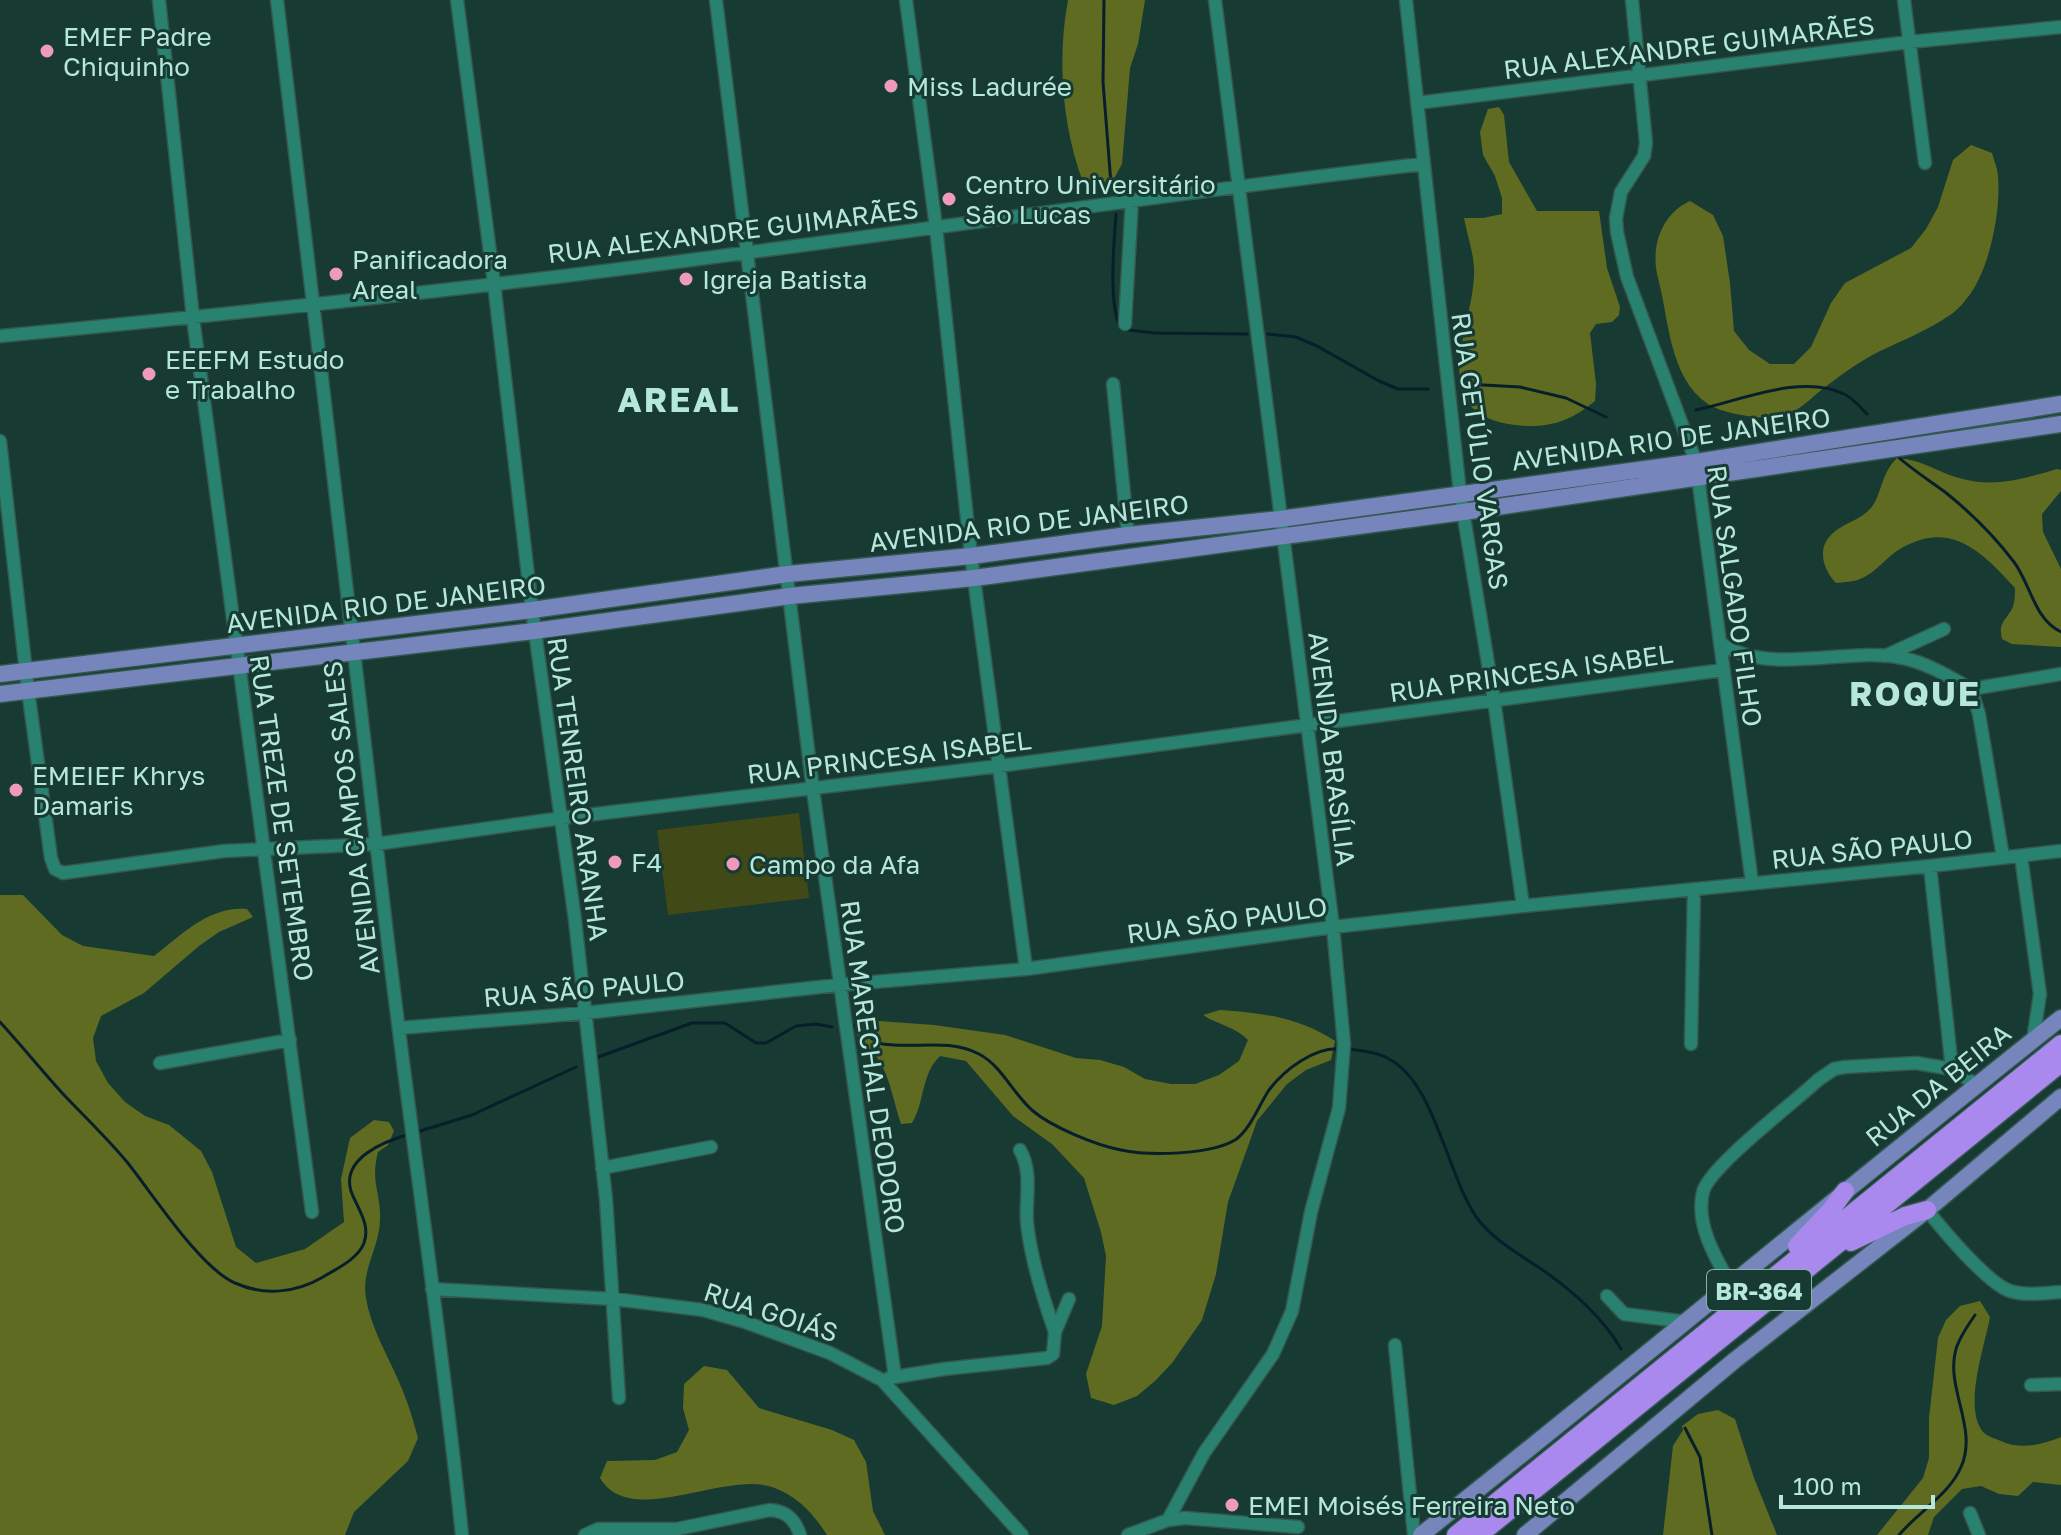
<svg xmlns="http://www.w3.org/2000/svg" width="2061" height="1535" viewBox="0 0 2061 1535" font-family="'Golos Text',sans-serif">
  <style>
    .green { fill: #414917 }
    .forest { fill: #606b22 }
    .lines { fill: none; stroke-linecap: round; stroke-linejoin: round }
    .stream { stroke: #071e2b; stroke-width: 3 }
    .minor-casing { stroke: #335850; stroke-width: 15 }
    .major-casing { stroke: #335850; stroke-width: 19 }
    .highway-casing { stroke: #335850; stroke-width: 21 }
    .minor { stroke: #298270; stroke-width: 12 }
    .major { stroke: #7686bc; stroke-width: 16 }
    .highway { stroke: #aa89ef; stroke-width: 18 }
    .poi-dot { fill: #ef9ab8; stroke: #173a33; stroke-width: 3 }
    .labels { text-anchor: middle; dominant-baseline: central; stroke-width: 6; stroke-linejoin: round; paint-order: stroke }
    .shield { fill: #173a33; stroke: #86b3a8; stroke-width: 2 }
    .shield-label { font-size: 24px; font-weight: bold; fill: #b5e7da }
    .poi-label { font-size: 26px; fill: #b5e7da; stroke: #173a33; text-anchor: start }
    .street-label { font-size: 26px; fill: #b5e7da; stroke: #173a33 }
    .district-label { font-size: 34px; font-weight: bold; letter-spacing: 2px; fill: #b5e7da; stroke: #173a33 }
  </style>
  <rect width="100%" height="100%" fill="#173a33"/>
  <path class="green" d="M799 813 809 898 668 915 657 830Z"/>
  <path class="forest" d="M1068 0H1145L1138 44 1130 68 1122 164 1111 184 1099 186 1083 182C1062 126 1057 59 1068 0Z
    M1499 107 1504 115 1509 162 1537 211H1599L1607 268 1620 307 1619 315 1612 322 1596 324 1590 333 1596 384 1595 401C1570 422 1547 429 1515 425 1419 413 1477 324 1474 267 1473 251 1467 234 1464 218H1483L1502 214V198L1495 176 1483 155 1480 132 1488 109Z
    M1971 145 1992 153C1994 161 1998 169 1998 177 2001 211 1990 265 1971 293 1965 301 1958 310 1950 315 1928 330 1904 340 1880 351 1860 361 1838 377 1820 391 1807 402 1796 413 1779 417 1763 420 1723 414 1708 404 1669 378 1669 319 1658 278 1650 248 1661 214 1690 201L1713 215 1723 236 1730 283 1734 331 1749 350 1770 364H1794L1811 347 1831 303 1845 283 1911 248 1926 229 1938 207 1953 160Z
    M1897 458C1925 460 1937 473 1963 479 1995 488 2026 478 2057 469L2061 470V491L2042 514 2043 532 2061 569V647L2012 644 2002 639C1998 623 2005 621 2012 609 2015 603 2015 594 2015 588 1982 552 1951 519 1900 549 1886 557 1876 573 1860 579 1854 582 1844 582 1836 583 1823 569 1816 548 1833 533 1844 523 1861 520 1871 508 1881 497 1881 473 1897 458Z
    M0 895H23L62 935 83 946 154 956C181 935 210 905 247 909L253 917 219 932 199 946 144 993 101 1016 93 1038 96 1061 108 1083 125 1102 145 1116 169 1125 201 1151 212 1172 236 1247 256 1263 305 1249 344 1222 341 1179 350 1138 374 1120 389 1122 394 1131 388 1145 378 1152C370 1183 381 1192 380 1219 380 1247 361 1269 366 1298 370 1324 384 1349 395 1373 405 1394 412 1415 418 1438L408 1461 354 1512 345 1535H0Z
    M1220 1010C1262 1013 1299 1017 1335 1041L1331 1060 1306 1070 1287 1084 1257 1121 1228 1202 1216 1274 1202 1320 1172 1363 1155 1381 1137 1396 1114 1405 1091 1398 1086 1374 1102 1326 1106 1256 1101 1232 1084 1178 1052 1144 1013 1116 966 1061 940 1056C921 1074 925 1102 912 1123L901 1124C894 1104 891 1081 880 1062 873 1050 861 1045 856 1032L865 1020 934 1025 1005 1035 1076 1058 1100 1060 1124 1067 1145 1079 1171 1084H1195L1219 1075 1239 1061 1248 1040C1236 1027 1218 1025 1203 1015Z
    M1980 1301 1990 1317C1985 1346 1962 1409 1984 1433 1987 1436 1996 1439 2001 1441 2020 1450 2042 1445 2061 1437V1485L2033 1482 2018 1496 1999 1494 1981 1486 1962 1489 1934 1517 1928 1535H1877L1923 1478 1929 1458V1418L1938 1338 1946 1320 1960 1306Z
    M704 1366 727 1370 759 1408 832 1430 854 1440 866 1462 873 1511 885 1535H827C814 1514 796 1495 772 1487 724 1471 630 1529 600 1478L607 1461 655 1460 677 1452 689 1430 683 1408 684 1384Z
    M1718 1410 1735 1419 1754 1478 1777 1535H1663L1673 1446 1683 1430 1682 1426 1698 1414Z"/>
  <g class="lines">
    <path class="stream" d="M1104 0 1103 82 1111 184
      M1116 214C1114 242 1108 306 1121 329L1154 333 1247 334
      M1268 334 1296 337 1317 346 1379 381 1398 389H1428
      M1466 384 1520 387 1566 398 1606 417
      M1696 410C1739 401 1802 373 1844 394 1853 398 1860 407 1867 414
      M1896 455C1911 469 1929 480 1945 492 1970 512 1995 537 2014 562 2031 585 2034 619 2061 632
      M0 1022C22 1046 42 1071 64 1095 85 1117 107 1138 127 1162 152 1193 200 1268 235 1283 264 1296 296 1293 323 1277 336 1269 358 1259 364 1243 371 1224 357 1208 351 1191 341 1158 385 1141 410 1134
      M852 1025C862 1030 873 1042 883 1044 915 1049 948 1038 979 1054 1002 1066 1013 1094 1033 1111 1052 1127 1095 1145 1121 1150 1149 1156 1210 1155 1235 1140 1250 1130 1259 1105 1269 1090 1284 1070 1314 1047 1340 1049
      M1348 1049C1362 1051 1377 1052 1389 1059 1435 1083 1447 1175 1477 1218 1494 1241 1521 1255 1544 1271 1573 1291 1604 1319 1621 1349
      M598 1057 692 1023H725L756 1043H766L796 1026 816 1024 832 1027
      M417 1132 472 1115 576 1067
      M1685 1428 1700 1457 1712 1535
      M1899 1535C1918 1512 1949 1495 1961 1467 1979 1427 1943 1386 1957 1346 1961 1335 1968 1325 1975 1315"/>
    <g class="minor-casing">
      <path id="minor" d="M159 0 193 318 312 1212
        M277 0C316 308 348 618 386 926 410 1129 441 1331 462 1535
        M457 0 494 283 532 610 575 920 606 1199 619 1398
        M716 0 813 790 895 1377
        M906 0 936 227 971 556 1026 969
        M1406 0 1460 493 1494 700 1523 906
        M1632 0 1646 143 1644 156 1621 192 1616 218 1617 232 1627 277 1696 462 1752 883
        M1904 0 1925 163
        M1417 103 1909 42 2061 27
        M1125 324 1132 199
        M0 336C251 312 501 286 751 252 975 223 1198 190 1422 164
        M1113 384 1128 535
        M0 441 28 690 51 858 55 869 63 873 224 851 376 844 562 818 999 766 1723 670
        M1720 643C1768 676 1841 648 1897 657 1924 661 1948 676 1971 689
        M1885 656 1944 629
        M1971 689 1979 714 2003 857
        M1971 689 2061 674
        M2021 856 2040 994 2033 1040
        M1930 866 1952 1069
        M399 1028 585 1013 838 985 1026 969 1333 927 1523 906 1930 866 2061 851
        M1691 1044 1694 889
        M160 1063 290 1040
        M1020 1150C1033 1173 1025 1198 1027 1223 1031 1260 1043 1298 1055 1332
        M602 1168 711 1147
        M1927 1210C1943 1230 1987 1283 2010 1291 2026 1296 2044 1293 2061 1292
        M1731 1285C1716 1259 1695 1224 1703 1192 1709 1167 1795 1102 1818 1080L1834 1069 1845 1067 1916 1063 1952 1069 1975 1084
        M432 1289 614 1299 703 1310 745 1322 830 1353 882 1380 1022 1535
        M1607 1296 1624 1314 1687 1322
        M1395 1345 1414 1535
        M889 1378 944 1369 1047 1358 1053 1354 1055 1332 1069 1299
        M2031 1385 2061 1384
        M1970 1513 1979 1535
        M1168 1520 1204 1453 1273 1354 1292 1311 1311 1212 1339 1108 1344 1044 1333 927 1215 0
        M585 1535 598 1529H677L770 1510C786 1511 795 1519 800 1535
        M1128 1535 1168 1520 1185 1518 1298 1527"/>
    </g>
    <g class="major-casing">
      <path id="major" d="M0 674 532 610 788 574 971 556 1128 535 1280 519 1696 462 2061 404
        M0 694 534 631 790 596 974 578 1463 512 2061 424
        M1421 1535C1636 1365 1846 1188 2061 1018
        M1525 1535 1735 1360 1927 1210 2061 1097"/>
    </g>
    <g class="highway-casing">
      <path id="highway" d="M1851 1242 1905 1216 1927 1210
        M1797 1246 1831 1210 1845 1191
        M1456 1535 2061 1044
        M1479 1535 2061 1063"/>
    </g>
    <use href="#minor" class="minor"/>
    <use href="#major" class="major"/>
    <use href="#highway" class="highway"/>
  </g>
  <g class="poi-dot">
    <circle cx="47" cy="51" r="8"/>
    <circle cx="891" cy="86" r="8"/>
    <circle cx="949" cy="199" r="8"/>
    <circle cx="336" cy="274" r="8"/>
    <circle cx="686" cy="279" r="8"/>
    <circle cx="149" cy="374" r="8"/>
    <circle cx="16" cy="790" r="8"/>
    <circle cx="615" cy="862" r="8"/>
    <circle cx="733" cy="864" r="8"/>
    <circle cx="1232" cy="1505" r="8"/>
  </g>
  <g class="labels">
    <rect class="shield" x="1707" y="1270" width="104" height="40" rx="6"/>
    <g class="shield-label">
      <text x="1759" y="1290">BR-364</text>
    </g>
    <g class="poi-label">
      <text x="63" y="36">EMEF Padre<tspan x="63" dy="30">Chiquinho</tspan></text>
      <text x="907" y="86">Miss Ladurée</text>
      <text x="965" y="184">Centro Universitário<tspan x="965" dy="30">São Lucas</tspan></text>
      <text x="352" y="259">Panificadora<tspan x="352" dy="30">Areal</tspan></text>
      <text x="702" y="279">Igreja Batista</text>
      <text x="165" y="359">EEEFM Estudo<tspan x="165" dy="30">e Trabalho</tspan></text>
      <text x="32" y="775">EMEIEF Khrys<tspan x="32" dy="30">Damaris</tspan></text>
      <text x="631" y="862">F4</text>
      <text x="749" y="864">Campo da Afa</text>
      <text x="1248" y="1505">EMEI Moisés Ferreira Neto</text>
    </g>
    <g class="street-label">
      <text transform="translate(1689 47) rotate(-7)">RUA ALEXANDRE GUIMARÃES</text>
      <text transform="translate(733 231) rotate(-7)">RUA ALEXANDRE GUIMARÃES</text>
      <text transform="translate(1671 439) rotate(-8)">AVENIDA RIO DE JANEIRO</text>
      <text transform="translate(1480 451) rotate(82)">RUA GETÚLIO VARGAS</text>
      <text transform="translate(1029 523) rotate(-7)">AVENIDA RIO DE JANEIRO</text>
      <text transform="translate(1735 596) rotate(82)">RUA SALGADO FILHO</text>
      <text transform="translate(386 604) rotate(-7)">AVENIDA RIO DE JANEIRO</text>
      <text transform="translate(1531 673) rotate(-8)">RUA PRINCESA ISABEL</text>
      <text transform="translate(1332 749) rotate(83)">AVENIDA BRASÍLIA</text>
      <text transform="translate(889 757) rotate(-7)">RUA PRINCESA ISABEL</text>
      <text transform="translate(578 789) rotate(82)">RUA TENREIRO ARANHA</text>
      <text transform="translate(282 818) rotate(82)">RUA TREZE DE SETEMBRO</text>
      <text transform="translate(351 818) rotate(-97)">AVENIDA CAMPOS SALES</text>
      <text transform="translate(1872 849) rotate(-6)">RUA SÃO PAULO</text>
      <text transform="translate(1227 920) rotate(-8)">RUA SÃO PAULO</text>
      <text transform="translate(584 989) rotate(-5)">RUA SÃO PAULO</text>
      <text transform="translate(873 1067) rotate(82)">RUA MARECHAL DEODORO</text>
      <text transform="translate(1938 1085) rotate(-39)">RUA DA BEIRA</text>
      <text transform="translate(771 1312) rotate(18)">RUA GOIÁS</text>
    </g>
    <g class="district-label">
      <text x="679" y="399">AREAL</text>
      <text x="1915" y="693">ROQUE</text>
    </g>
  </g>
  <path d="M1781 1495v12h152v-12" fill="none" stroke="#b5e7da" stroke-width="4"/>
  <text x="1793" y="1495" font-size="24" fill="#b5e7da" stroke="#173a33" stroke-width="6" paint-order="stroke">100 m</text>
</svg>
